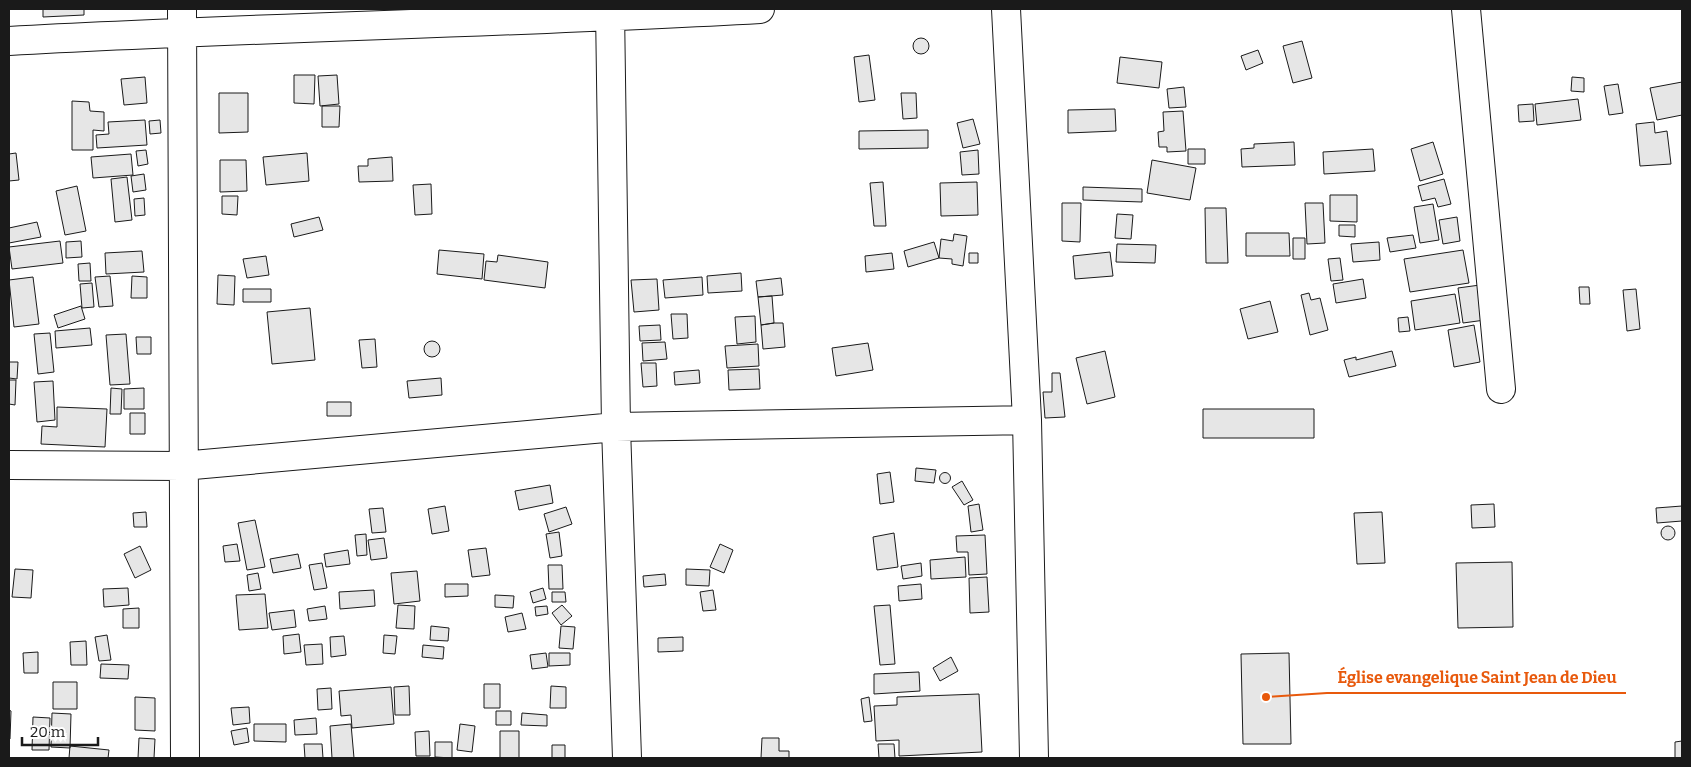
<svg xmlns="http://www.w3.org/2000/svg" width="1691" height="767" viewBox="0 0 1691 767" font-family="Bitter,serif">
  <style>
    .building { fill: #e6e6e6; stroke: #1a1a1a }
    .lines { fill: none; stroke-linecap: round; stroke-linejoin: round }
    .minor-casing { stroke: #1a1a1a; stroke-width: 30 }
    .minor { stroke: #fff; stroke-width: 28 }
    .leader { fill: none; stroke: #e8590c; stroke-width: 2 }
    .callout-dot { fill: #e8590c; stroke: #fff; stroke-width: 2 }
    .callout-label { font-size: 16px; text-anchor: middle; font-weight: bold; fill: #e8590c; stroke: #fff; stroke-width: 4; stroke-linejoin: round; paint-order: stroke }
  </style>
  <rect width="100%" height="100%" fill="#fff"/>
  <path class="building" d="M43 9H84V15L43 17Z
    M913 46a8 8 0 1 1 16 0a8 8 0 1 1-16 0Z
    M1302 41 1312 78 1293 83 1283 46Z
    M1258 50 1263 63 1246 70 1241 56Z
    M869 55 875 100 859 102 854 57Z
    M1120 57 1162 62 1159 88 1117 83Z
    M294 75H315L314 104 294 103Z
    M337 75 339 104 320 106 318 76Z
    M145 77 147 103 124 105 121 79Z
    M1572 77 1584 78V92L1571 91Z
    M1682 82V115L1657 120 1650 88Z
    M1618 84 1623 113 1609 115 1604 86Z
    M1184 87 1186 107 1169 108 1167 89Z
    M219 93H248V132L219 133Z
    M901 93H916L917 118 903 119Z
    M1578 99 1581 120 1537 125 1535 104Z
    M72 101 89 102 90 111 104 112V131L93 130V150H72Z
    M1533 104 1534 121 1519 122 1518 105Z
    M322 106H340L339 127H322Z
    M1115 109 1116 131 1068 133V110Z
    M1183 111 1186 151 1167 152V147H1159L1158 132 1164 131 1163 112Z
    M973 119 980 144 963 148 957 123Z
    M145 120 147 145 97 148 96 135 109 134 108 122Z
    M160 120 161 133 150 134 149 121Z
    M1654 122 1655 133 1667 131 1671 164 1640 166 1636 124Z
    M928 130V148L859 149V131Z
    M1294 142 1295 165 1242 167 1241 149 1254 148V144Z
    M1433 142 1443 174 1420 181 1411 149Z
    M1188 149H1205V164H1188Z
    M1373 149 1375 171 1324 174 1323 152Z
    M146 150 148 164 138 166 136 151Z
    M978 150 979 174 962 175 960 152Z
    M16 153 19 180 9 181V154Z
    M307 153 309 181 266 185 263 157Z
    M131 154 133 175 93 178 91 157Z
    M392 157 393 181 359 182 358 166H368V159Z
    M220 160H246L247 191 220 192Z
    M1152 160 1196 168 1190 200 1147 193Z
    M144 174 146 190 133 192 131 176Z
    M127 177 132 220 115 222 111 179Z
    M1444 179 1451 204 1438 207 1435 198 1422 201 1418 186Z
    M883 182 886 226H874L870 183Z
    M977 182 978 215 941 216 940 183Z
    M431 184 432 214 415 215 413 185Z
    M77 186 86 231 65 235 56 191Z
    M1083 187 1142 189V202L1083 200Z
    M1330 195H1357V222L1330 221Z
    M222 196H238L237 215 222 214Z
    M144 198 145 215 135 216 134 199Z
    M1062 203H1081L1080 242 1062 241Z
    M1305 203H1323L1325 243 1307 244Z
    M1433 204 1439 240 1420 243 1414 207Z
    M1205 208H1226L1228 263H1206Z
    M1117 214 1133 215 1131 239 1115 238Z
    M319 217 323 230 294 237 291 224Z
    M1457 217 1460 241 1443 244 1439 220Z
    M37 222 41 237 9 243V228Z
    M1339 225H1355V237L1339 236Z
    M1246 233H1289L1290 256H1246Z
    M954 234 967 236 963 266 952 264V259L939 258 941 239 953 241Z
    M1413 235 1416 248 1390 252 1387 238Z
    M1293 238H1305V259H1293Z
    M60 241 63 263 12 269 9 247Z
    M81 241 82 257 66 258V242Z
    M934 242 939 258 908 267 904 251Z
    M1379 242 1380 260 1353 262 1351 244Z
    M1117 244 1156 245 1155 263 1116 262Z
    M439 250 484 254 482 279 437 274Z
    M1463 250 1469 283 1410 292 1404 259Z
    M142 251 144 272 106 274 105 253Z
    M1110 252 1113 276 1075 279 1073 256Z
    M892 253 894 269 866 272 865 256Z
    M969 253H978V263H969Z
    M498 255 548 262 545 288 484 280 486 261 497 262Z
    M266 256 269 275 247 278 243 259Z
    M1340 258 1343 280 1331 281 1328 259Z
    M90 263 91 281H79L78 264Z
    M741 273 742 291 708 293 707 276Z
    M218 275 235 276 234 305 217 304Z
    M110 276 113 306 99 307 95 277Z
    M132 276 147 277V298H131Z
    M33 277 39 324 14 327 9 280Z
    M702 277 703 295 665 298 663 280Z
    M781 278 783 295 758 297 756 281Z
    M657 279 659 310 634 312 631 280Z
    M1363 279 1366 298 1336 303 1333 284Z
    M92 283 94 307 82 308 80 284Z
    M1480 285 1485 320 1463 323 1458 288Z
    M1579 287H1589L1590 304H1580Z
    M243 289H271V302H243Z
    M1636 289 1640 329 1627 331 1623 290Z
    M1309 293 1311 300 1320 298 1328 330 1310 335 1301 295Z
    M1455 294 1460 323 1415 330 1411 301Z
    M772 296 774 323 761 325 758 297Z
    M1270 301 1278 332 1248 339 1240 309Z
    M81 306 85 319 58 328 54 315Z
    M310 308 315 360 272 364 267 312Z
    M671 314H687L688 338 673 339Z
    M755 316 756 342 737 344 735 317Z
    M1408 317 1410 331 1399 332 1398 318Z
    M774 323H783L785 347 763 349 761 325Z
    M660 325 661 340 640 341 639 326Z
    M1474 325 1480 362 1454 367 1448 330Z
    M90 328 92 345 56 348 55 331Z
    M50 333 54 372 38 374 34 334Z
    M126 334 130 384 110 385 106 335Z
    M136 337H151V354H137Z
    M375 339 377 367 362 368 359 340Z
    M424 349a8 8 0 1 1 16 0a8 8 0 1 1-16 0Z
    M665 342 667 359 643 361 642 343Z
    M868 343 873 370 836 376 832 348Z
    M758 344 759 366 727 368 725 346Z
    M1105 351 1115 397 1087 404 1076 358Z
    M1392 351 1396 366 1349 377 1344 360 1356 357V360Z
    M9 362H18L17 379 9 378Z
    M641 363H656L657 386 643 387Z
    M759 369 760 389 729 390 728 370Z
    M699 370 700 383 675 385 674 372Z
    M1052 373H1060L1065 417 1045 418 1043 392H1052Z
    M441 378 442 395 409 398 407 381Z
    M9 380H16L15 405 9 404Z
    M53 381 55 420 37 422 34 382Z
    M111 388 122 389 121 414H110Z
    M144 388V409H124V389Z
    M327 402H351V416H327Z
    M57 407 107 409 105 447 41 444 42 426 57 427Z
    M1203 409H1314V438H1203Z
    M130 413H145V434H130Z
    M916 468 936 470 934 483 915 481Z
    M890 472 894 502 880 504 877 474Z
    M939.5 478a5.5 5.5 0 1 1 11 0a5.5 5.5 0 1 1-11 0Z
    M962 481 973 500 964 505 952 487Z
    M550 485 553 503 519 510 515 491Z
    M979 504 983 530 971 532 968 506Z
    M1494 504 1495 527 1472 528 1471 505Z
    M445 506 449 531 432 534 428 509Z
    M1682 506V521L1657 523 1656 508Z
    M566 507 572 524 549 532 544 514Z
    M383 508 386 532 372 533 369 509Z
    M146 512 147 527H134L133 513Z
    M1382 512 1385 563 1357 564 1354 513Z
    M255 520 265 567 247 570 238 523Z
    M1661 533a7 7 0 1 1 14 0a7 7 0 1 1-14 0Z
    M559 532 562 556 550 558 546 534Z
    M894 533 898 567 877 570 873 537Z
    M366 534 367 555 357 556 355 535Z
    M985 535 987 574 969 575 968 552H957L956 536Z
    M384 538 387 558 371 560 368 540Z
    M237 544 240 561 225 562 223 546Z
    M720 544 733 550 724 573 710 567Z
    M140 546 151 570 135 578 124 554Z
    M486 548 490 575 472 577 468 550Z
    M348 550 350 564 326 567 324 554Z
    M298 554 301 568 273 573 270 559Z
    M965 557 966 577 931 579 930 560Z
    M1512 562 1513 627 1458 628 1456 563Z
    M322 563 327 588 314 590 309 565Z
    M921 563 922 576 903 579 901 566Z
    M548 565H562L563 589H549Z
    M15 569 33 570 31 598 12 597Z
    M686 569 710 570 709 586 686 585Z
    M417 571 420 601 394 604 391 573Z
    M258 573 261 589 249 591 247 575Z
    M665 574 666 585 644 587 643 576Z
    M987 577 989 612 970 613 969 578Z
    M445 584H468V596L445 597Z
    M921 584 922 599 899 601 898 586Z
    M128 588 129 605 104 607 103 589Z
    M543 588 546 599 533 603 530 592Z
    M374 590 375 606 340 609 339 592Z
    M713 590 716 610 703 611 700 592Z
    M552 592H565L566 602H552Z
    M265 594 268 628 239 630 236 595Z
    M495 595 514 596 513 608 495 607Z
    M398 605 415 606 414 629 396 628Z
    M562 605 572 616 561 625 552 613Z
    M890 605 895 664 880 665 874 606Z
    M325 606 327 619 309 621 307 609Z
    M547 606 548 614 536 616 535 607Z
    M139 608V628H123V609Z
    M294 610 296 627 272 630 269 613Z
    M522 613 526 629 508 632 505 617Z
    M431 626 449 628 448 641 430 640Z
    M561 626 575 627 573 649 559 648Z
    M299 634 301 652 284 654 283 636Z
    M107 635 111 660 99 661 95 637Z
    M384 635 397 636 395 654 383 653Z
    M344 636 346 655 331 657 330 637Z
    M683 637V651L658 652V638Z
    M86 641 87 665H71L70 642Z
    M322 644 323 664 306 665 304 645Z
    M423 645 444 647 443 659 422 657Z
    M38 652V673H24L23 653Z
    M546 653 548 667 532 669 530 655Z
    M549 653H570V665L549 666Z
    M1289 653 1291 744H1243L1241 654Z
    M951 657 958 671 940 681 933 668Z
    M101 664 129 665 128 679 100 678Z
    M919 672 920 691 874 694V674Z
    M53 682H77V709H53Z
    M484 684H500V708H484Z
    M409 686 410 715H395L394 687Z
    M551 686 566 687V708H550Z
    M391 687 394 724 352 728 351 715 341 716 339 691Z
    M331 688 332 709 318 710 317 689Z
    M979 694 982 752 899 756V740L876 741 874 706 897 705V697Z
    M135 697 155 698V731L135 730Z
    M869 697 872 721 864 722 861 699Z
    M249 707 250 723 233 725 231 708Z
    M9 710 11 711 10 739H9Z
    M496 711H511V725H496Z
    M52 713 71 714 70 748 51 747Z
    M522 713 547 715V726L521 725Z
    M33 717 50 718 49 750H32Z
    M316 718 317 734 295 735 294 720Z
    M254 724H286V742L254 741Z
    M351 724 354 758H332L330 726Z
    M460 724 475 726 472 752 457 750Z
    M247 728 249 742 234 745 231 731Z
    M429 731 430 756H416L415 732Z
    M500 731H519V758H500Z
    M139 738 155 739 154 758H138Z
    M762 738H779V751H789V758H761Z
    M1682 741V758H1675V742Z
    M435 742H452V758L435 757Z
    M304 744H322L323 758H305Z
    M878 744H894L895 758H879Z
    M552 745H565V758H552Z
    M70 746 109 750 108 758H69Z"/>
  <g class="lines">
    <g class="minor-casing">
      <path id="minor" d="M182 9 185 758
        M610 9 616 427 627 758
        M1006 9 1027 420 1034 758
        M1466 9 1501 389
        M9 41C259 27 510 23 760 9
        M9 465 182 466 616 427 1027 420"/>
    </g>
    <use href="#minor" class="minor"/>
  </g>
  <path class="leader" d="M1266 697L1327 693H1626"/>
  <circle class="callout-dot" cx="1266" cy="697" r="5"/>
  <g class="callout-label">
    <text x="1477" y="683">Église evangelique Saint Jean de Dieu</text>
  </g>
  <rect width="1691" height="767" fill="none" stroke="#1a1a1a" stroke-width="20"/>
  <path d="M22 737v8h76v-8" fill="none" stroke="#1a1a1a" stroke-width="2.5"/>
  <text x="30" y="737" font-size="15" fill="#1a1a1a" stroke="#ffffff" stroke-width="4" paint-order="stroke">20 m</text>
</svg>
